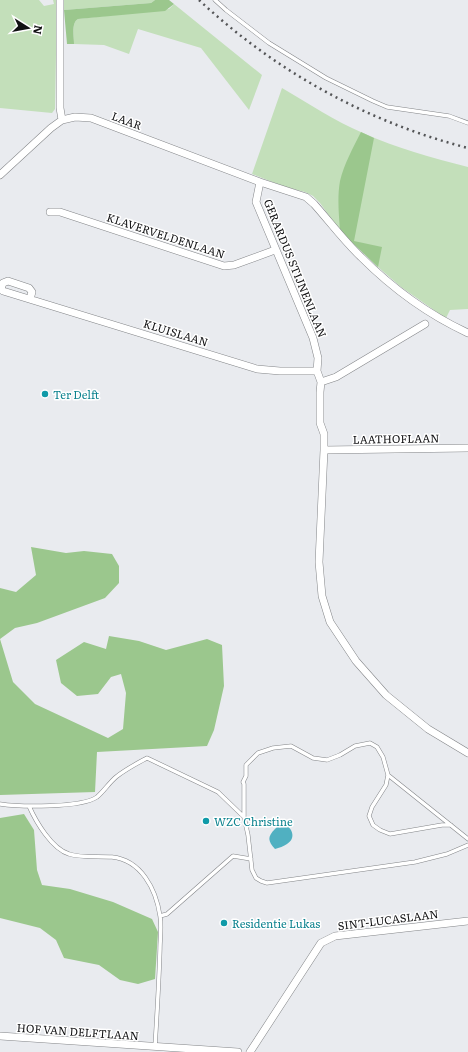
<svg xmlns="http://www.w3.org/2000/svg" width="468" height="1052" viewBox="0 0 468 1052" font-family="Literata,serif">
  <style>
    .green { fill: #c3dfba }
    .forest { fill: #9bc78d }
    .water { fill: #50b0c1 }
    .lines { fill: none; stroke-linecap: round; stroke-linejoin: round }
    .lane-casing { stroke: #838588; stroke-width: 4.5 }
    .street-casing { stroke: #838588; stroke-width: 8 }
    .lane { stroke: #fff; stroke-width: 3.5 }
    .street { stroke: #fff; stroke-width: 7 }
    .rail { stroke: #545557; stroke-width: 2.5; stroke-dasharray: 2 4; stroke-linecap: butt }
    .culture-dot { fill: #0f9aa8; stroke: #fff; stroke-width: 1.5 }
    .labels { text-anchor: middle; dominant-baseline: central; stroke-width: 3; stroke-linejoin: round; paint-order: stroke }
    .street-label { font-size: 11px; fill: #101012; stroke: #fff }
    .culture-label { font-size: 11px; fill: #0d838f; stroke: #fff; text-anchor: start }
  </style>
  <rect width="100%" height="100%" fill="#e9ebef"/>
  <path class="green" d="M0 0H39L44 6 54 4 53 0H57L55 109 52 113 0 108Z
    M64 0H155L151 3 64 10Z
    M174 4 262 75 249 110 201 48 138 29 129 54 104 45 74 44C74 37 71 23 78 19L169 9Z
    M282 88C309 104 335 121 363 133 397 148 432 158 468 167V309L450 310 446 318 441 315 401 287 378 267 340 231 320 203 313 196 305 192 285 187 252 174Z"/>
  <path class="forest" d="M155 0H169L174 4 165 11 78 19C71 23 74 37 74 44H67L64 10 151 3Z
    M361 132 374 138 354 241 382 247 378 267 340 231C339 215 337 198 340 181 344 164 353 148 361 132Z
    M31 547 66 553 84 551 112 554 119 566V583L105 598 37 623 15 628 0 639 13 682 35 704 108 738 123 729 126 693 121 674 111 677 98 694 77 696 61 683 56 660 84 642 106 649 109 636 139 641 166 650 207 639 222 645 224 686 214 730 207 746 97 752 95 792 0 795V588L16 592 36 575Z
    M24 814 34 830 37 870 42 885 70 889 113 902 152 919 158 932 155 979 138 984 120 980 99 965 64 958 56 940 40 928 0 918V818Z"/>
  <path class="water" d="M283 823C292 827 297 838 287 844 284 846 279 848 275 849 268 841 267 837 275 829 278 826 279 824 283 823Z"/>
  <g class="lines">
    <g class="lane-casing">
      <path id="lane" d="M215 0 226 10 269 43 326 78 373 101 387 107 449 116 468 123
        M388 775 386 785 372 807 369 816 373 825 380 830 390 834 442 825H451
        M0 804C20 807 81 808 97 797 104 791 109 783 116 777 126 769 136 764 147 758L218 792 244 817
        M29 806C36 822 52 849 69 854 80 858 99 856 112 857 141 860 156 889 160 916 162 926 160 938 160 949 159 982 157 1014 155 1047
        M468 839 388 775 383 757 377 747 370 743 355 746 340 755 327 760 313 758 291 746 273 748 258 753 246 765V776L243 782 244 784V817L248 835 252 870 256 878 261 881 267 883 415 862 447 854 468 845
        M160 916 167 914 233 856 251 859"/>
    </g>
    <g class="street-casing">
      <path id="street" d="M60 0V108L62 120
        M0 175 51 128 62 120 75 117 91 118 260 182 306 197 314 204C330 222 344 241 361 257 392 288 429 315 468 333
        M260 182 256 202 313 338 318 358 317 371 321 382 320 392V423L324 434V450L319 562 322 596 330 622 356 661 386 695 428 729 468 753
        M50 212H60L224 266 234 265 275 250
        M30 299 32 292 29 288 8 281 3 283 1 289 3 291 257 369 280 371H317
        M321 382 336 377 425 324
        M324 450 468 448
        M0 1036 238 1052
        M250 1052 321 943 335 936 468 921"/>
    </g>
    <use href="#lane" class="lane"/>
    <use href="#street" class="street"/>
    <path class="rail" d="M199 0C275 71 367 122 468 148"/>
  </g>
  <g class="culture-dot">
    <circle cx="45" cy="394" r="4"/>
    <circle cx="206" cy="821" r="4"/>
    <circle cx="224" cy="923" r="4"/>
  </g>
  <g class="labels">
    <g class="street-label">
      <text transform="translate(127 120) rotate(20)">LAAR</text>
      <text transform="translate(166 235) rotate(18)">KLAVERVELDENLAAN</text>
      <text transform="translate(296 268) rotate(68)">GERARDUS STIJNENLAAN</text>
      <text transform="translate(176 332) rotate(17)">KLUISLAAN</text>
      <text transform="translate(396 438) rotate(-1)">LAATHOFLAAN</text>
      <text transform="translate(388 919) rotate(-7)">SINT-LUCASLAAN</text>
      <text transform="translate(78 1031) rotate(4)">HOF VAN DELFTLAAN</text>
    </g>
    <g class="culture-label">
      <text x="53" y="394">Ter Delft</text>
      <text x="214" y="821">WZC Christine</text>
      <text x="232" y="923">Residentie Lukas</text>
    </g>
  </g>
  <g transform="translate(28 28) rotate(101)" stroke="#ffffff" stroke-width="3" paint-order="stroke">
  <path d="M0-3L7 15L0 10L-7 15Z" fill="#101012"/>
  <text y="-6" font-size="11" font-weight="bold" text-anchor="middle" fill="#101012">N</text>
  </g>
</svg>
